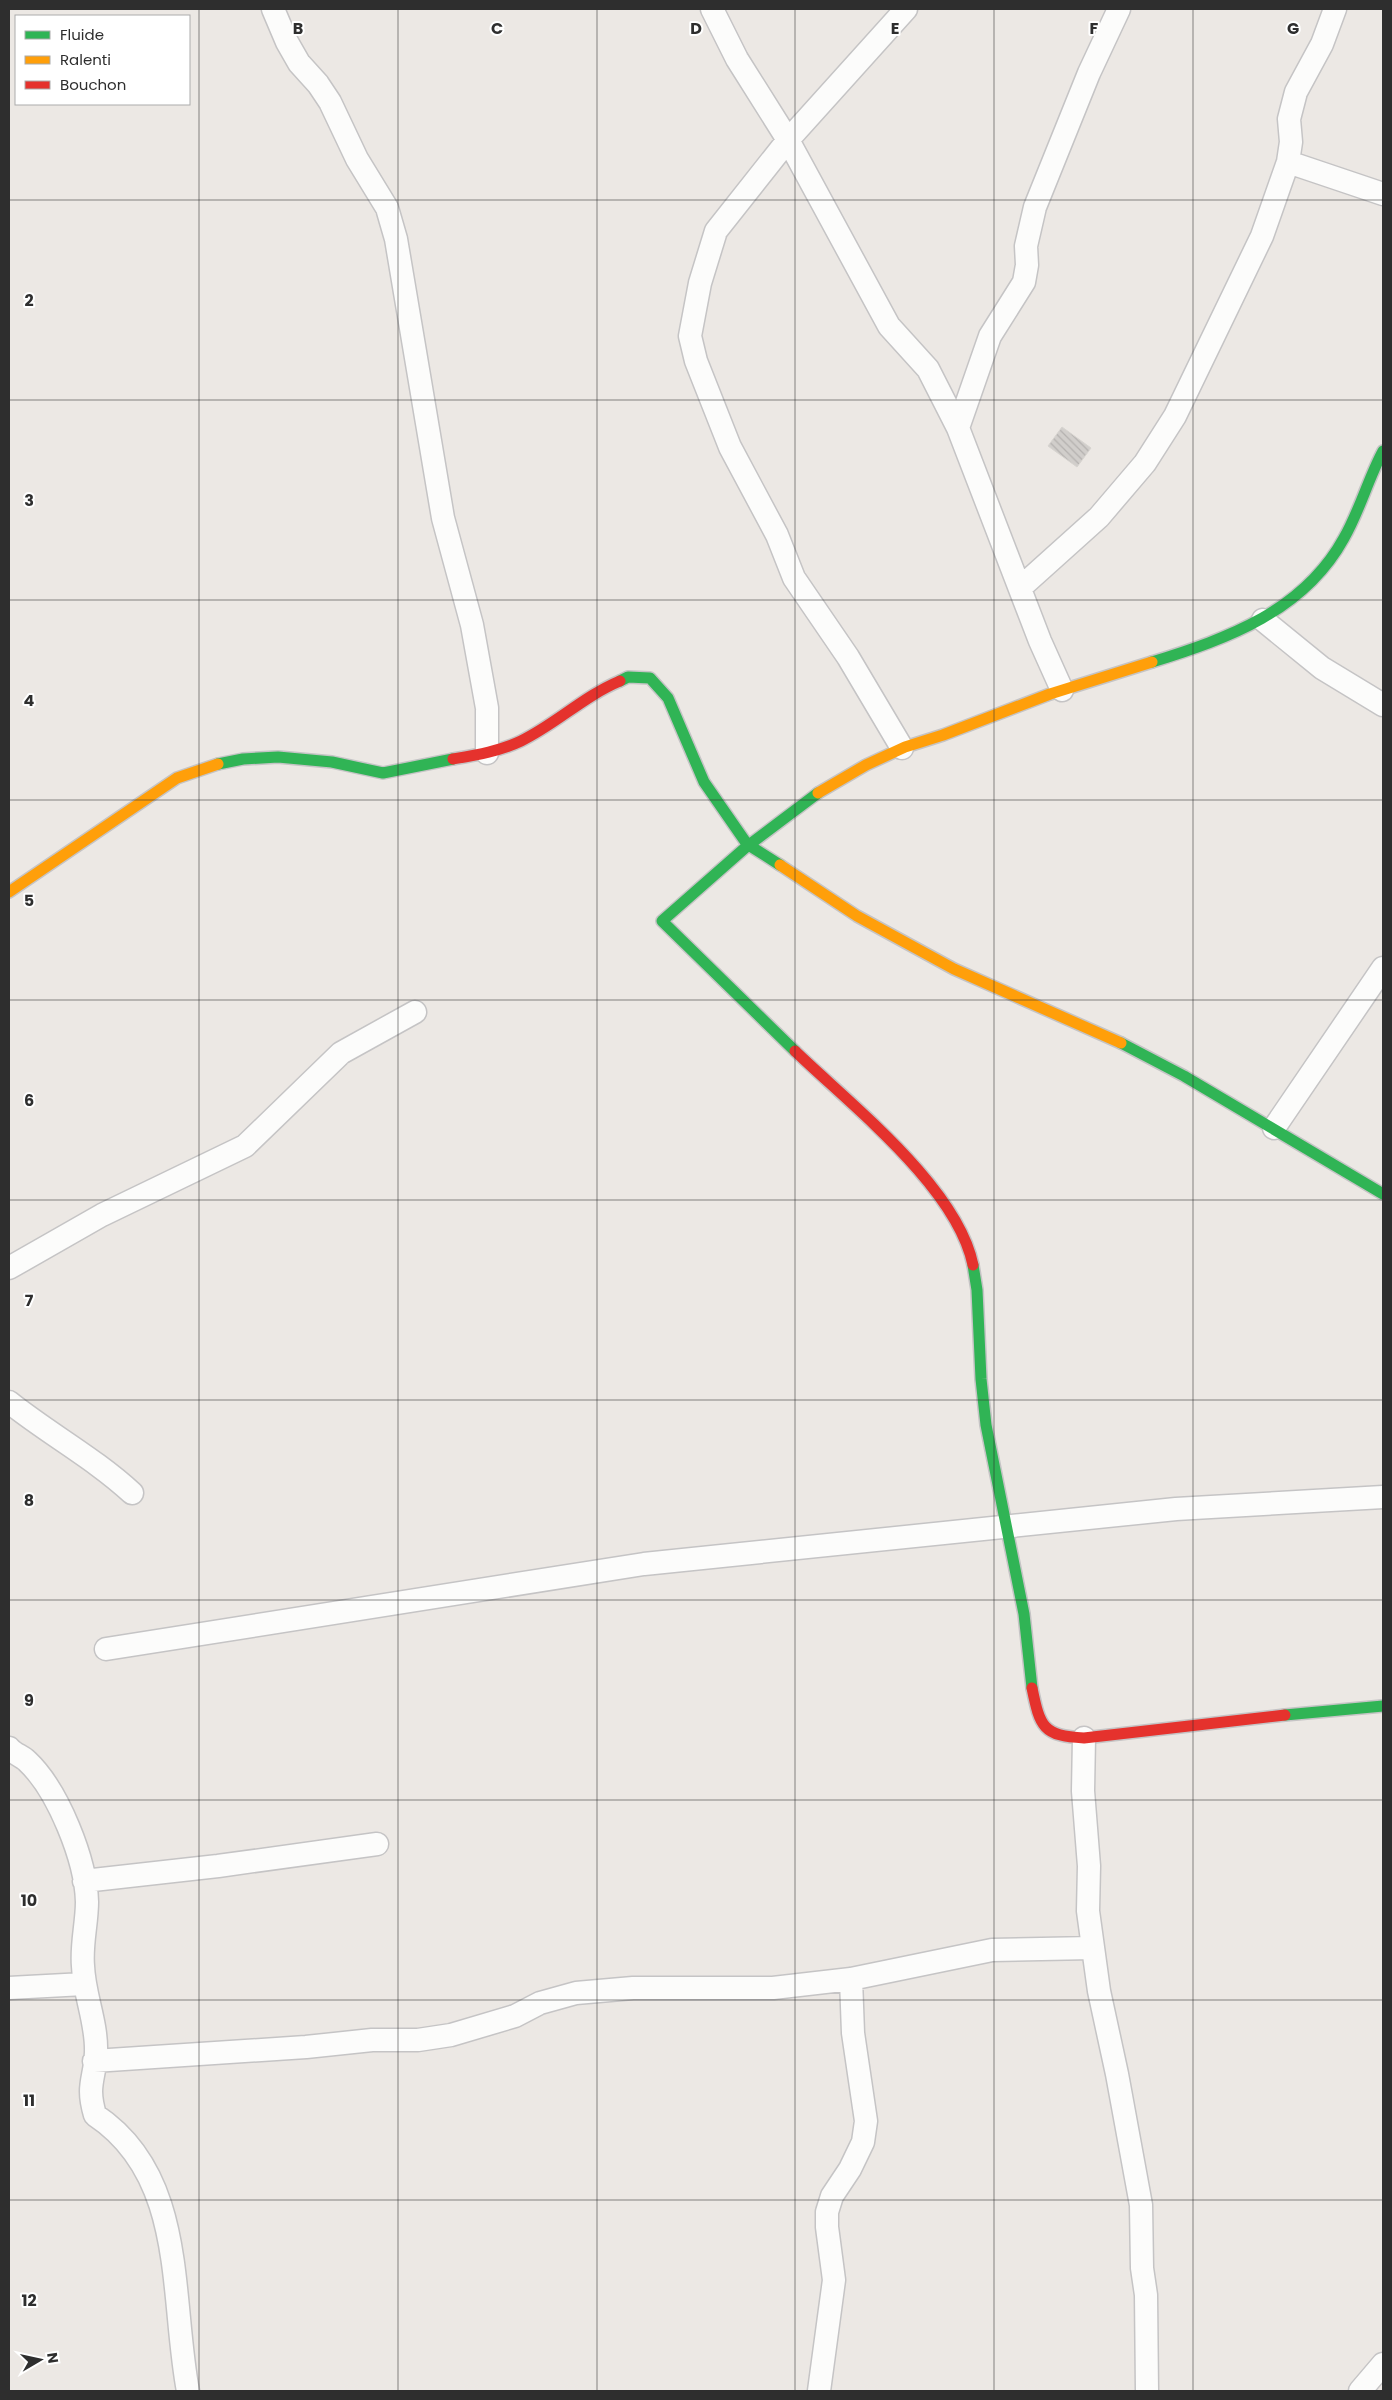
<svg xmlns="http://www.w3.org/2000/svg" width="1392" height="2400" viewBox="0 0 1392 2400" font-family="Poppins,sans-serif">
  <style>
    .building { fill: url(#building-back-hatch); stroke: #d7d4d0 }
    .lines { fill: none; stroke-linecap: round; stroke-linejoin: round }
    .street-casing { stroke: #c5c4c5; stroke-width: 25 }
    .fast-casing { stroke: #c5c4c5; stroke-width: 14 }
    .slow-casing { stroke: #c5c4c5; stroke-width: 14 }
    .jam-casing { stroke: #c5c4c5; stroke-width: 14 }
    .street { stroke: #fcfcfb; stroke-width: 22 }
    .fast { stroke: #30b455; stroke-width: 11 }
    .slow { stroke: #ff9f0a; stroke-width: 11 }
    .jam { stroke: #e5322d; stroke-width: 11 }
    .grid { fill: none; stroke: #2e2e2e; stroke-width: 1; stroke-opacity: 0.55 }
    .grid-label { font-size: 16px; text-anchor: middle; font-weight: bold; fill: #2e2e2e; stroke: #fff; stroke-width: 4; stroke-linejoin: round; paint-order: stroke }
  </style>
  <defs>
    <pattern id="building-back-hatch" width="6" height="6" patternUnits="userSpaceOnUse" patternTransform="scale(1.25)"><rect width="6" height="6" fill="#d1cecb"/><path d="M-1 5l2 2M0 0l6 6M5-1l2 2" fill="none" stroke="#b4b1af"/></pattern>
  </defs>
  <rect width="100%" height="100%" fill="#ece8e4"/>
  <path class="building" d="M1062 427 1091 448 1077 467 1048 446Z"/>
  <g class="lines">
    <g class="street-casing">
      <path id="street" d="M273 9 287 42 299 63 318 84 330 102 357 159 387 208 396 239 443 518 472 625 487 708V753
        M712 9 737 59 788 140 889 326 928 369 958 428 1040 641 1062 690
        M1288 162 1383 194
        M958 428 990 336 1024 282 1027 265 1026 246 1035 207 1089 73 1119 9
        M1020 588 1099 517 1145 463 1175 416 1262 236 1288 162 1291 142 1289 119 1296 92 1322 44 1335 9
        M1263 620 1322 668 1383 705
        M902 748 848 657 794 578 777 535 730 447 696 361 690 336 700 283 716 231 788 140 906 9
        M1274 1128 1383 968
        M9 1268 102 1215 245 1146 341 1053 415 1012
        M9 1402C49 1434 94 1458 132 1493
        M106 1649 644 1564 1176 1509 1383 1497
        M1084 1738 1083 1791 1089 1866 1088 1911 1099 1991 1117 2074 1141 2205 1142 2268 1146 2295 1147 2391
        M9 1748C14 1754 22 1756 27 1761 58 1790 86 1860 87 1902 87 1923 81 1945 83 1966 84 1995 97 2022 96 2052 95 2080 86 2084 95 2115 187 2176 170 2296 188 2391
        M84 1881 218 1866 377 1844
        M9 1988 84 1984
        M94 2061 306 2047 372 2040H418L451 2035 515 2016 540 2003 576 1993 633 1988H773L851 1979 992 1950 1092 1948
        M819 2391 834 2280 827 2227V2212L832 2196 850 2169 863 2142 866 2121 853 2033 851 1979
        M1360 2391 1383 2364"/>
    </g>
    <g class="fast-casing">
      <path id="fast" d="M1152 662C1229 638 1304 611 1344 538 1360 510 1368 479 1383 451
        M620 681 628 677 650 678 668 698 704 782 747 844 780 865
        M218 764 243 759 278 757 332 762 383 773 453 759
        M1121 1043 1184 1076 1383 1194
        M795 1051 662 921 745 848 818 793
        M973 1265 977 1290 981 1379 986 1425 1024 1614 1032 1688
        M1285 1715 1383 1706"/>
    </g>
    <g class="slow-casing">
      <path id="slow" d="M818 793 866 765 905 747 943 735 1050 694 1152 662
        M780 865 857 916 954 969 1121 1043
        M9 892 177 778 218 764"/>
    </g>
    <g class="jam-casing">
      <path id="jam" d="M453 759C476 755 500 751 521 741 556 724 584 696 620 681
        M795 1051C851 1105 957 1187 973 1265
        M1032 1688C1040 1727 1043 1736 1084 1738L1285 1715"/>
    </g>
    <use href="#street" class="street"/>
    <use href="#fast" class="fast"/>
    <use href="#slow" class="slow"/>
    <use href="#jam" class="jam"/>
  </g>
  <path class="grid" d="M199 9V2391M398 9V2391M597 9V2391M795 9V2391M994 9V2391M1193 9V2391M9 200H1383M9 400H1383M9 600H1383M9 800H1383M9 1000H1383M9 1200H1383M9 1400H1383M9 1600H1383M9 1800H1383M9 2000H1383M9 2200H1383"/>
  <g class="grid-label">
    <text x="298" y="34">B</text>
    <text x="497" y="34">C</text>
    <text x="696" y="34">D</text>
    <text x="895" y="34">E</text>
    <text x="1094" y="34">F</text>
    <text x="1293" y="34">G</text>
    <text x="29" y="306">2</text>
    <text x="29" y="506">3</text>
    <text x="29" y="706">4</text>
    <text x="29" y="906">5</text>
    <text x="29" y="1106">6</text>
    <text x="29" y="1306">7</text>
    <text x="29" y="1506">8</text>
    <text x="29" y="1706">9</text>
    <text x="29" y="1906">10</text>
    <text x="29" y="2106">11</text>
    <text x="29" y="2306">12</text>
  </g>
  <rect width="1392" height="2400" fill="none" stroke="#2e2e2e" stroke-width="20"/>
  <rect x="15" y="15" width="175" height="90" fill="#ffffff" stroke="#ababab"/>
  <rect x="25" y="31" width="25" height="8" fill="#30b455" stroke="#ababab"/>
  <text x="60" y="40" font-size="15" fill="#2e2e2e">Fluide</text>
  <rect x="25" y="56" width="25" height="8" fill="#ff9f0a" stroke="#ababab"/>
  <text x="60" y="65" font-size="15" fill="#2e2e2e">Ralenti</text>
  <rect x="25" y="81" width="25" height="8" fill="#e5322d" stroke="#ababab"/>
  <text x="60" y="90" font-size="15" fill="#2e2e2e">Bouchon</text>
  <g transform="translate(40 2360) rotate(81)" stroke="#ffffff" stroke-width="4" paint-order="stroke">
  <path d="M0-4L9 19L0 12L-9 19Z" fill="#2e2e2e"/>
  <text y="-8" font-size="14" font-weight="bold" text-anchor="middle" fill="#2e2e2e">N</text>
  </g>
</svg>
